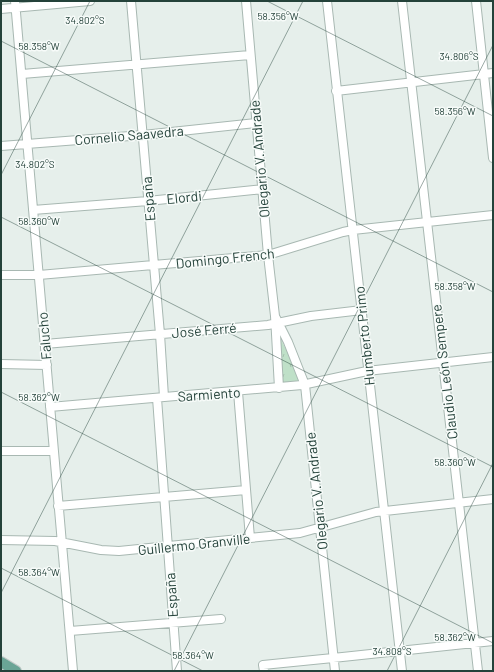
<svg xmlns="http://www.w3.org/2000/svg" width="494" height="672" viewBox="0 0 494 672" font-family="Barlow,sans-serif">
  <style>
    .park { fill: url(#park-tufts) }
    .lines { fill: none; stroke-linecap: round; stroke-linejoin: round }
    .minor-casing { stroke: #a8b8b2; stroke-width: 10 }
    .major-casing { stroke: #c2cac8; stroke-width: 12 }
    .minor { stroke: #fff; stroke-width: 8 }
    .major { stroke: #6aa596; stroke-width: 10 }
    .ticks { fill: none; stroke: #24423a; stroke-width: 1; stroke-opacity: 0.45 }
    .labels { text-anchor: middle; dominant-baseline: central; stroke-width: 3; stroke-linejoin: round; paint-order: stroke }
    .street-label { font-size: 14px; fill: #24423a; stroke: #f7fbf9 }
    .ticks-label { font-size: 10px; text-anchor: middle; fill: #24423a; stroke: #f7fbf9; stroke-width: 3; stroke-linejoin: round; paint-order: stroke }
  </style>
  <defs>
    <pattern id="park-tufts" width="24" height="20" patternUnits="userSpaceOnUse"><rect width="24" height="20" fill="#bfe0c8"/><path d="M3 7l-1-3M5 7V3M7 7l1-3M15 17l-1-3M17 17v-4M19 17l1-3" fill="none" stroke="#a4c1ad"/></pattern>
  </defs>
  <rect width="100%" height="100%" fill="#e6efeb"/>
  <path class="park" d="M278 334 302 380 300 383 282 385Z"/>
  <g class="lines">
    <g class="minor-casing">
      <path id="minor" d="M15 1 73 671
        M131 1 160 334 164 397
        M246 1 268 255 275 316 279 388
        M327 1C351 224 378 448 402 671
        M402 1 478 671
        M476 1 493 158
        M1 9 90 1
        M22 74 250 55
        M336 91 493 73
        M1 146 143 135 256 123
        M33 210 148 201 263 189
        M1 275H39L268 255 343 232 353 230 493 215
        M276 318 288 342 305 385 335 671
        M45 344 268 325 311 316 362 310
        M1 364 47 365
        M238 392 250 538
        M157 398 177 671
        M50 407 302 385 367 371 493 357
        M1 451H53
        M58 506 246 490
        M1 540 55 541 101 550 119 551 300 533 376 512 493 499
        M70 631 221 619
        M264 671 263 665 333 658 493 641"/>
    </g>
    <g class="major-casing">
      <path id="major" d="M1 662 16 671"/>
    </g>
    <use href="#minor" class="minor"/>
    <use href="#major" class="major"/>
  </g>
  <path class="ticks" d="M267 1 493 116M1 41 493 292M1 175 90 1M1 217 493 467M1 392 493 643M1 568 203 671M1 593 303 1M174 671 493 45M387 671 493 463"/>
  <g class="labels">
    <g class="street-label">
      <text transform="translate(129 135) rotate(-5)">Cornelio Saavedra</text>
      <text transform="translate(259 159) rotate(-95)">Olegario V. Andrade</text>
      <text transform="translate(184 197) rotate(-6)">Elordi</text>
      <text transform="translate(148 199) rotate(-95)">España</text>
      <text transform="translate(225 258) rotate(-6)">Domingo French</text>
      <text transform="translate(204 330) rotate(-5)">José Ferré</text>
      <text transform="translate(44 336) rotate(-95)">Falucho</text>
      <text transform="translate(364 336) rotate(-96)">Humberto Primo</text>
      <text transform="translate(444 372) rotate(-97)">Claudio León Sempere</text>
      <text transform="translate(209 394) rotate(-4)">Sarmiento</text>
      <text transform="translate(316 491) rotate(-96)">Olegario V. Andrade</text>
      <text transform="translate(194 544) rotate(-6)">Guillermo Granville</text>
      <text transform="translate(171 595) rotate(-94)">España</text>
    </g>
  </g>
  <g class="ticks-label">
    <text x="278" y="20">58.356°W</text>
    <text x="85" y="24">34.802°S</text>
    <text x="39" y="50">58.358°W</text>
    <text x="459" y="60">34.806°S</text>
    <text x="455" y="115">58.356°W</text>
    <text x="35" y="168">34.802°S</text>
    <text x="39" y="225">58.360°W</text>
    <text x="455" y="290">58.358°W</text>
    <text x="39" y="401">58.362°W</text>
    <text x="455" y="466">58.360°W</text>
    <text x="39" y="576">58.364°W</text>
    <text x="455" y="641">58.362°W</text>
    <text x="392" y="655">34.808°S</text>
    <text x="193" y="659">58.364°W</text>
  </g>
  <rect width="494" height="672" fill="none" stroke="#24423a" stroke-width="4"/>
</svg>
